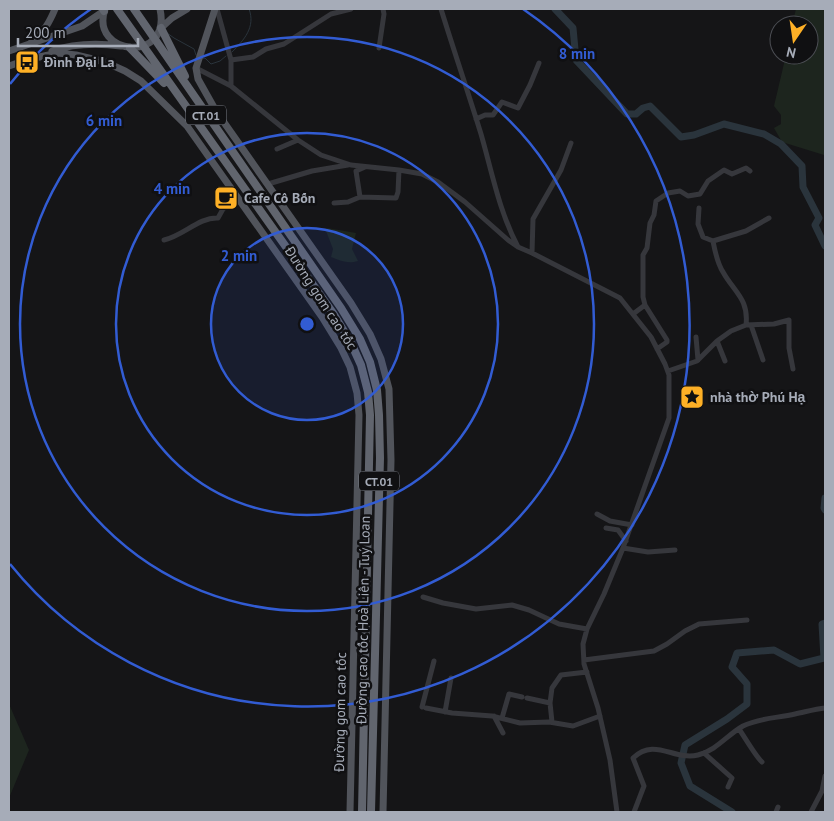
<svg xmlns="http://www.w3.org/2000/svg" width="834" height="821" viewBox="0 0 834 821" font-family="'PT Sans',sans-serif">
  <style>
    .green { fill: #1d251e }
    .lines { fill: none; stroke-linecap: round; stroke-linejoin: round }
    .stream { stroke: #2a343c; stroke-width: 1 }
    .river { stroke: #2a343c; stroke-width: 7 }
    .minor { stroke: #36373c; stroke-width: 5 }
    .major { stroke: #51545b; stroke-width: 7 }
    .highway { stroke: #61656e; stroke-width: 8 }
    .ring { fill: none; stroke: #325cd3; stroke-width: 2.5 }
    .labels { text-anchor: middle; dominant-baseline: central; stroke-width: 5; stroke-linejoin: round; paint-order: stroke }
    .shield { fill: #101012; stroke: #797d86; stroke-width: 1 }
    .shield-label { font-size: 12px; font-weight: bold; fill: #a6acb8 }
    .poi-label { font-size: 14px; font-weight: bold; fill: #a6acb8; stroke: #101012; text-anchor: start }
    .street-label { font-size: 14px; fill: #a6acb8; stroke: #101012 }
    .centre { fill: #325cd3; stroke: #101012; stroke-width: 2.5 }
    .ring-label { font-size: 15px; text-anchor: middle; font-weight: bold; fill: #325cd3; stroke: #101012; stroke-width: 5; stroke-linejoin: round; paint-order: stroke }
  </style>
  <rect width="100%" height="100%" fill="#151517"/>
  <path class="green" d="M796 9H823L825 12V155H824L782 142 774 128 781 124V115L774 106 786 55H809V25H792Z
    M327 228 356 233 352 249 358 261C348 264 341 261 331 257L333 249 326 231Z
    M9 704 29 750 9 798Z"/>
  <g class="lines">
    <path class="stream" d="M167 33 174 38 194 49 196 55
      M232 52C244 40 256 27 249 9
      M201 59 205 58 211 64 220 61 226 56"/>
    <path class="river" d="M555 9 573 28 576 60 627 114H636L643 108 650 106 681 137 694 135 724 124 764 134 781 144 802 166 803 187 819 218 815 225 825 246
      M825 498 824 508 825 510
      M732 812 690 786 681 763 685 745 727 719 747 704V684L732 667 737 653 774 650 800 664 824 658 822 624 825 623"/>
    <path class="minor" d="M217 9 231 60
      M441 9C454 51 468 92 481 134 492 172 499 211 518 247
      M379 48 384 14 383 9
      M196 68 231 86 298 140 321 155 351 165 399 170 422 174 438 182 465 202 508 240 518 247 532 253 620 298 651 337 665 364 669 375V418L623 548 604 594 587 629 583 644 584 664 598 708 610 760 617 812
      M231 86V60L253 57 266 49 284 44 331 14 351 9
      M476 119 485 115H493L502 102 518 108 530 85 539 63
      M277 149 298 140
      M268 184 312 171 348 165
      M360 197 356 171 365 167
      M334 203 348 202 360 197 396 198 398 192 399 170
      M699 208 698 224 703 237 713 241
      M164 240C183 236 199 217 218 218L223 209 238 197
      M532 253 533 219 561 170 571 143
      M645 305 667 340V342L657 349
      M633 314 645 305 643 297V255L647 248 650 223 654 215 656 201 668 193 680 191 688 196 700 194 708 181 724 170 732 174 746 168 750 171
      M746 325C749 299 734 292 723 272 717 263 715 251 713 241L746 231 769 218
      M751 325 763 360
      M696 337 698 360
      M717 341 725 361
      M668 371 697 361 717 341 731 331 746 325 774 324 789 320V348L793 369
      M597 514 610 521 632 525
      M606 528 618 530 626 541
      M623 548 648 552 675 550
      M423 597 443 603 476 609 512 605 529 610 559 624 587 629
      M584 660 654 651 667 644 685 631 699 624 747 620
      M527 698 550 703 552 722
      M550 703 552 688 561 675 587 672
      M422 707 434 661
      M426 708 452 713 492 716 520 723 549 722 573 726 600 716
      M445 712 451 678
      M494 716 503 733
      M502 718 509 694 522 697
      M739 729C744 736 756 757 762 762
      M704 753 732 778 728 787
      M634 812 644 786 633 758C655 737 674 761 698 755 717 750 727 735 743 726 759 718 778 718 795 714 805 712 815 709 825 708
      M776 812 778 807
      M811 812 822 791 825 776"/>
    <path class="major" d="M105 9C89 56 172 64 160 9
      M215 9 196 68 198 79 216 111 351 303 370 334 381 359 389 389 391 460 383 812
      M161 28 172 18 187 9
      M32 40C44 33 50 21 55 9
      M9 51 82 26 104 11
      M52 51C75 43 97 43 121 46
      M30 59 58 53 76 55 105 62 125 71 141 81 187 126 322 317 341 348 350 367 357 393 359 415 350 812
      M9 66 32 58"/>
    <path class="highway" d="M103 9 104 11
      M117 9 333 313 351 343 361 365 368 392 370 415 362 812
      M134 9 341 308 360 339 370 362 377 390 379 415 380 458 371 812
      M161 28 185 76
      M130 48 164 83"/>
  </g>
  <circle cx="307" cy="324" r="96" fill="#325cd3" fill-opacity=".12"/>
  <g class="ring">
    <circle cx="307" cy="324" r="96"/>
    <circle cx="307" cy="324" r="191"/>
    <circle cx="307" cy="324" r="287"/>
    <path d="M10 84A382 382 0 0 1 91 9M523 9A382 382 0 1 1 10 564"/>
  </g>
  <defs>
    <g id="bus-square" transform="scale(1.25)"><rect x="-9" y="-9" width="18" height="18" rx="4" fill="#feb026" stroke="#101012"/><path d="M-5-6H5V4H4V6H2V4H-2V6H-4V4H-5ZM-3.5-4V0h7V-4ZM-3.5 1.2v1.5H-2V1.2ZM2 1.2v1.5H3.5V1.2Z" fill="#111"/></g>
    <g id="cafe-square" transform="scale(1.25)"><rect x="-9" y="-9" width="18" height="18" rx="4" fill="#feb026" stroke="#101012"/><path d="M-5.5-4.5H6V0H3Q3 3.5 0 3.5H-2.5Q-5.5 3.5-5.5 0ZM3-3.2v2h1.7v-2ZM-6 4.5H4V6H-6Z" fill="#111"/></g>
    <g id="sight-square" transform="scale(1.25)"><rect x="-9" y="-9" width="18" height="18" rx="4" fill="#feb026" stroke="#101012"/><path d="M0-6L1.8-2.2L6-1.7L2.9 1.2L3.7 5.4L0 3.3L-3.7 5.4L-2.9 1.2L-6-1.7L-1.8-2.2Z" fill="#111"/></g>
  </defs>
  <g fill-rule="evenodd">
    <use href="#bus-square" x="27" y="62"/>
    <use href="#cafe-square" x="226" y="198"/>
    <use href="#sight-square" x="692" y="397"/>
  </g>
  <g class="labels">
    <g class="shield">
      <rect x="186" y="105.5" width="40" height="19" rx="4"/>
      <rect x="359" y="471.5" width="40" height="19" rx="4"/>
    </g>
    <g class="shield-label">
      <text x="206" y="115">CT.01</text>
      <text x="379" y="481">CT.01</text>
    </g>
    <g class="poi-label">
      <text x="44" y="62">Đình Đại La</text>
      <text x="244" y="198">Cafe Cô Bốn</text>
      <text x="710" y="397">nhà thờ Phú Hạ</text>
    </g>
    <g class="street-label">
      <text transform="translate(321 298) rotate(57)">Đường gom cao tốc</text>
      <text transform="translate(363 620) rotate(-89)">Đường cao tốc Hoà Liên - Tuý Loan</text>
      <text transform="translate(340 712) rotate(-89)">Đường gom cao tốc</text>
    </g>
  </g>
  <circle cx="307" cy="324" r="8" class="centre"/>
  <g class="ring-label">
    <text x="577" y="59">8 min</text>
    <text x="104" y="126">6 min</text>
    <text x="172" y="194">4 min</text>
    <text x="239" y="261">2 min</text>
  </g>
  <rect width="834" height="821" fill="none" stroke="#a6acb8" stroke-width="20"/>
  <g transform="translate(794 40) rotate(193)"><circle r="24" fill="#101012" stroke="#4c4e54"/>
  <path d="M0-4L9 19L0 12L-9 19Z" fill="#feb026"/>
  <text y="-8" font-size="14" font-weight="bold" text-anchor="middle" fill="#a6acb8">N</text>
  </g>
  <path d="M18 38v8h120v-8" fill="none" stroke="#a6acb8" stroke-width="2.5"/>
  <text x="25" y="38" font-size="15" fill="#a6acb8" stroke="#101012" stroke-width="4" paint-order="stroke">200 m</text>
</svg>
